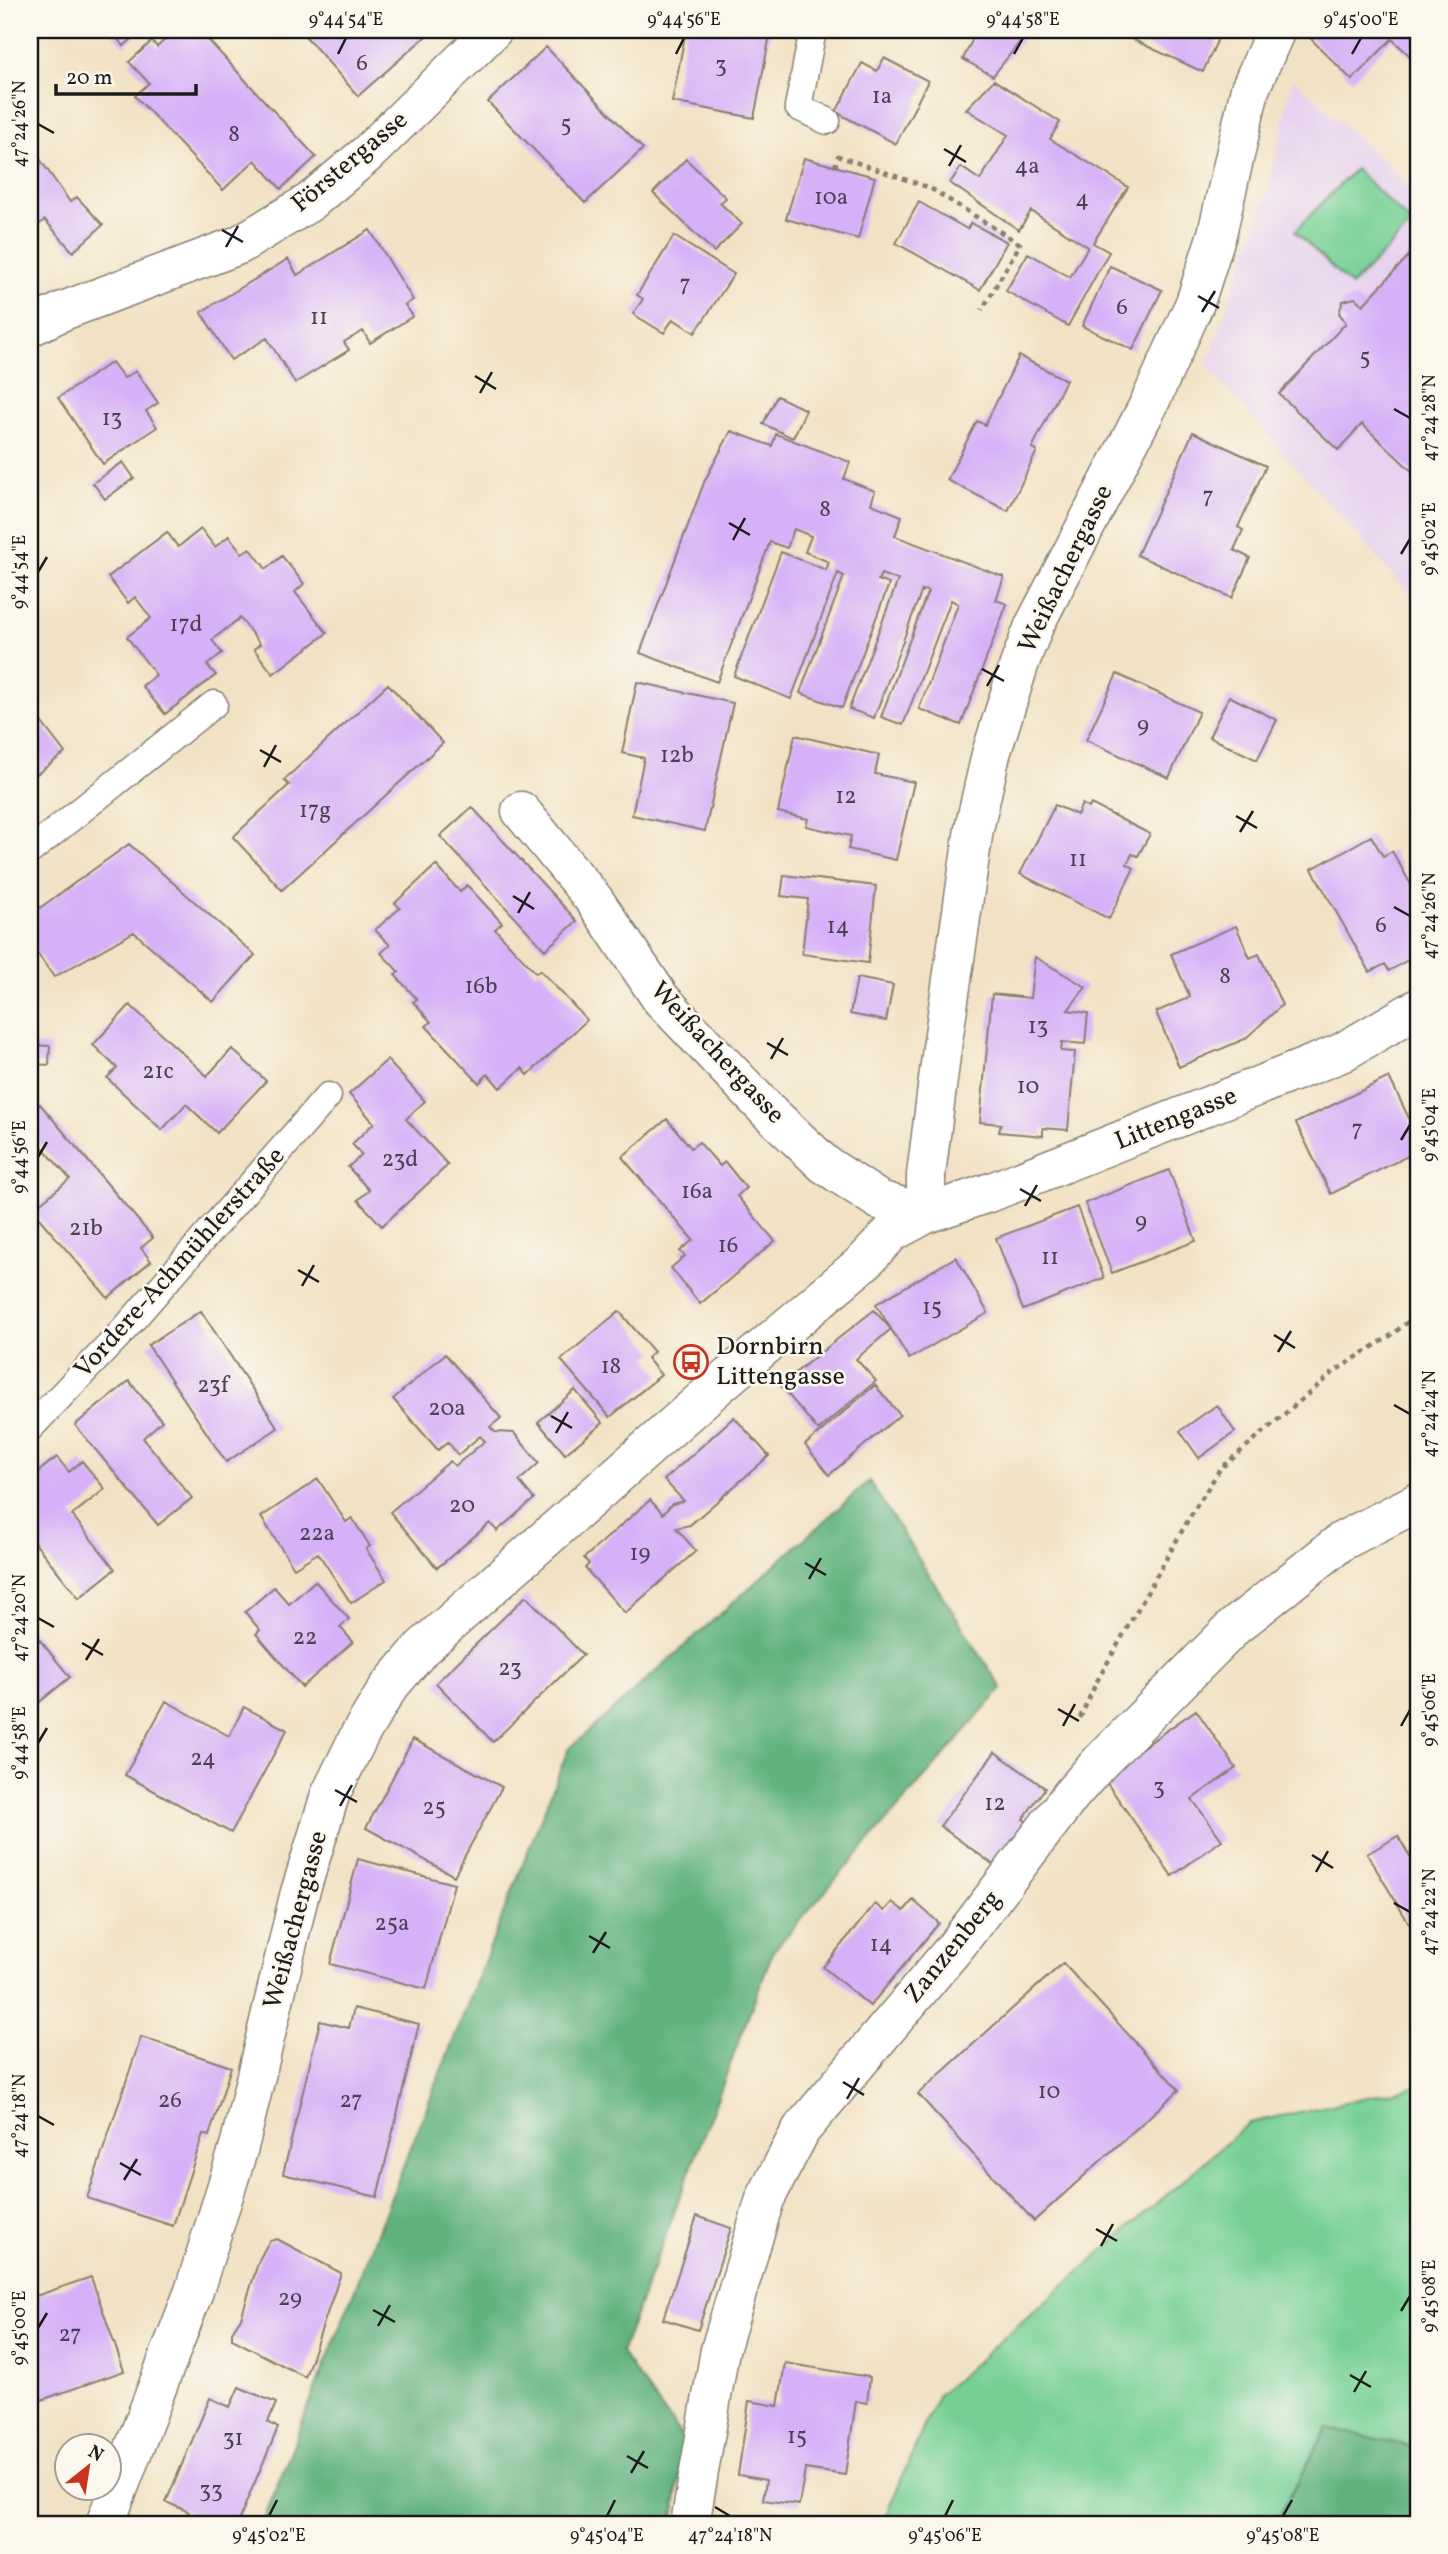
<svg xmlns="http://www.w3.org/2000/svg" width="1448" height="2554" viewBox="0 0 1448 2554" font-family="Vollkorn,serif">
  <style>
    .built { fill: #e7d2ef }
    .green { fill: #76d096; stroke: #497659; stroke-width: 2 }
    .forest { fill: #60b27f; stroke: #3e674e; stroke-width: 2 }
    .building { fill: #d6b1f8 }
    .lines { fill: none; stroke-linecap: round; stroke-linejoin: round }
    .service-casing { stroke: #877f70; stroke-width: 29 }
    .minor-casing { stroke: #877f70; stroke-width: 41 }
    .path { stroke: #877f70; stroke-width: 4.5; stroke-dasharray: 5 5; stroke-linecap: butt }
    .service { stroke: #fff; stroke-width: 26 }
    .minor { stroke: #fff; stroke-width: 38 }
    .ticks { fill: none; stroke: #1c1c1c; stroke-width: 2.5 }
    .labels { text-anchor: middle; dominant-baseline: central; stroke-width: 5; stroke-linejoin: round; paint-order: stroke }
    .number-label { font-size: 23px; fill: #4a4153 }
    .street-label { font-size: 26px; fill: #1c1c1c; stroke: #fbf7ec }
    .poi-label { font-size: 26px; fill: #1c1c1c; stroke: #fbf7ec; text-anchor: start }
    .neatline { fill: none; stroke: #1c1c1c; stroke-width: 2.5 }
    .ticks-label { font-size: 18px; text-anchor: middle; fill: #1c1c1c }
  </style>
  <rect width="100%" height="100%" fill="#fbf7ec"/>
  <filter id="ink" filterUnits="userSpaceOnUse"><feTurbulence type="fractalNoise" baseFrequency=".0143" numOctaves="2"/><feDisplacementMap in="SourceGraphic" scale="14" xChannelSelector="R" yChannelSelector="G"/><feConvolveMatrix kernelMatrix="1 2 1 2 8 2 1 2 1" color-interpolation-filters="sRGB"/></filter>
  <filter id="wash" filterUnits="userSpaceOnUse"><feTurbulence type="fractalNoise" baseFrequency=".00686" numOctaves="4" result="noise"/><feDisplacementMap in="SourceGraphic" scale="28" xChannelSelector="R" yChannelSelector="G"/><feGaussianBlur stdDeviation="1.57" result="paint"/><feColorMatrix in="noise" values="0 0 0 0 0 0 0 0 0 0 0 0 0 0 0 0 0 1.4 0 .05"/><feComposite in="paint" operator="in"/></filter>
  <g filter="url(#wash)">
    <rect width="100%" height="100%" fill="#f2e2c5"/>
    <path class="built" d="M1293 78 1418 195V604L1207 366 1266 198Z"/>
    <path class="green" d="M1355 169 1412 224 1351 286 1295 231Z
      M1418 2086V2440L1409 2446 1327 2428 1275 2524H882L937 2396 1249 2123Z"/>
    <path class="forest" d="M869 1481 1002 1689 773 1951 621 2353 686 2442 672 2524H262L568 1750Z
      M1327 2428 1409 2446 1418 2440V2524H1275Z"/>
    <g id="blocks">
      <path class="building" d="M109 30H142L124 46Z
        M176 30H199L316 157 281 189 255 160 223 190 135 96 149 83 129 62 152 41 157 47Z
        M303 30H433L358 96 301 31Z
        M686 30H771L754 118 672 102Z
        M977 30H1029L993 76 963 59Z
        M1112 30H1222L1203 72Z
        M1306 30H1418V50L1411 57 1392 39 1352 80 1304 32Z
        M546 47 643 149 585 203 488 102Z
        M884 58 928 81 896 144 836 112 862 63 877 71Z
        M994 80 1060 122 1050 139 1128 187 1093 243 1109 252 1068 326 1006 291 1028 253 1070 277 1088 247 1031 211 1019 230 950 183 961 167 980 180 1008 135 966 109Z
        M30 145 70 202 77 197 103 225 73 252 45 220 30 231Z
        M804 158 875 177 858 239 786 219Z
        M686 159 726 198 720 203 742 224 714 252 653 193Z
        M919 202 967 229 971 223 1007 242 980 290 896 243Z
        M370 230 413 300 405 305 413 316 370 343 363 331 344 342 349 350 295 383 267 338 231 360 201 312 288 259 297 275Z
        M674 236 734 274 695 333 673 319 664 333 633 314 643 299 637 295Z
        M1418 246V477L1362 424 1338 450 1279 394 1346 323 1339 313 1343 301 1355 298 1363 305Z
        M1110 266 1162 290 1133 350 1082 326Z
        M1019 356 1066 380 1032 448 1037 451 1008 511 947 480 977 421 985 425Z
        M112 362 124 378 136 371 158 403 146 411 157 427 103 464 58 398Z
        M777 396 806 410 793 438 763 424Z
        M731 431 772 446 776 434 850 462 844 479 875 491 871 504 902 516 895 536 1004 577 996 600 1007 604 961 725 919 709 958 604 951 600 903 725 881 717 928 591 922 590 874 718 849 709 898 580 881 574 878 580 889 584 842 708 800 693 844 576 838 573 791 699 734 676 781 552 826 570 829 562 805 552 811 536 794 529 787 548 770 542 717 682 640 653 705 480Z
        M1193 432 1266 466 1238 527 1243 530 1234 550 1250 558 1232 598 1137 555Z
        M123 462 134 478 105 499 93 483Z
        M201 529 215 547 229 536 242 553 250 548 266 569 282 556 304 584 295 592 327 633 273 674 254 649 260 644 240 618 212 640 222 653 207 665 216 675 165 714 142 686 156 675 127 637 151 618 135 597 128 603 108 577 167 532 178 547Z
        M1117 674 1199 712 1169 778 1086 740Z
        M637 682 733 703 705 831 632 815 644 758 622 753Z
        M388 684 443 743 282 890 233 837 289 785 284 780Z
        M1229 696 1277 720 1257 760 1209 737Z
        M30 707 65 753 30 779Z
        M795 735 879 755 875 774 914 782 896 860 848 849 851 836 806 826 808 819 778 812Z
        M1082 804 1089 808 1091 804 1150 834 1138 856 1132 854 1127 864 1134 868 1109 919 1020 874 1055 805 1077 815Z
        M472 807 577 921 545 950 440 836Z
        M1371 836 1383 856 1392 851 1418 897V954L1389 971 1385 964 1370 972 1312 869Z
        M129 844 255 955 213 1002 134 932 54 977 30 943V915Z
        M436 865 460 892 467 885 502 923 495 929 536 973 540 970 587 1020 528 1075 522 1068 500 1088 488 1074 479 1083 426 1026 431 1022 413 1002 417 999 395 975 399 972 381 953 390 945 375 930 400 908 395 903Z
        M784 875 876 886 868 963 802 954 808 899 781 896Z
        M1236 926 1250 958 1259 954 1282 1005 1245 1039 1179 1067 1156 1012 1190 997 1171 954Z
        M1035 957 1086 987 1068 1010 1088 1013 1085 1044 1062 1042 1061 1051 1075 1052 1068 1130 1043 1128V1136L999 1132 1001 1124 980 1122 992 994 1030 998Z
        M857 978 893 985 886 1021 850 1014Z
        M130 1005 207 1076 232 1049 266 1081 217 1133 186 1104 162 1130 107 1078 117 1068 93 1045Z
        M30 1045 50 1046 49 1065 30 1064Z
        M387 1060 425 1101 406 1119 448 1165 382 1226 358 1200 369 1190 348 1167 362 1155 352 1144 374 1123 349 1094Z
        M1389 1077 1418 1137V1151L1331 1194 1296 1123Z
        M40 1104 153 1238 141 1248 151 1261 108 1298 32 1210 70 1179 30 1133V1113Z
        M667 1119 691 1148 699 1142 720 1166 725 1162 746 1188 737 1196 775 1241 700 1304 671 1268 685 1256 680 1251 693 1240 622 1157Z
        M1169 1170 1196 1241 1112 1273 1085 1203Z
        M1077 1207 1104 1278 1023 1310 996 1238Z
        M956 1257 988 1313 909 1359 876 1304Z
        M874 1310 891 1329 856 1359 876 1381 818 1430 780 1385Z
        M201 1311 278 1428 226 1462 148 1345Z
        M619 1311 654 1352 647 1358 661 1375 610 1417 561 1360Z
        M445 1354 501 1418 490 1427 495 1432 514 1433 539 1463 519 1481 534 1499 497 1531 490 1523 437 1568 390 1512 450 1461 455 1466 485 1441 480 1436 458 1455 448 1442 438 1450 393 1399Z
        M129 1381 162 1421 143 1438 192 1498 158 1525 75 1425Z
        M875 1385 900 1415 829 1475 805 1445Z
        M575 1390 603 1423 565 1454 538 1422Z
        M1217 1405 1235 1432 1199 1458 1180 1431Z
        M734 1417 769 1456 690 1525 676 1528 696 1551 625 1613 585 1568 589 1564 584 1558 650 1500 663 1514 672 1504 684 1501 664 1480Z
        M57 1457 69 1472 82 1461 105 1489 72 1515 115 1569 79 1598 30 1537V1478Z
        M318 1479 346 1522 352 1518 370 1546 366 1549 386 1580 351 1603 318 1553 294 1568 261 1517Z
        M315 1581 349 1619 340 1627 353 1642 302 1687 256 1634 260 1630 245 1612 274 1587 289 1604Z
        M526 1596 583 1655 493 1742 436 1683Z
        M30 1628 70 1677 37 1704 30 1695Z
        M166 1701 229 1736 244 1707 287 1730 231 1833 125 1775Z
        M1196 1710 1236 1768 1192 1799 1222 1840 1172 1876 1102 1776Z
        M413 1739 502 1787 454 1876 366 1828Z
        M995 1752 1045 1788 1023 1819 1030 1824 998 1868 940 1826Z
        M1398 1836 1410 1857 1418 1852V1938L1367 1854Z
        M358 1859 454 1884 426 1989 330 1964Z
        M913 1900 939 1923 870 2006 823 1967 875 1904 884 1911 892 1902 904 1911Z
        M1063 1963 1179 2090 1034 2221 918 2094Z
        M354 2008 419 2024 377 2197 283 2174 320 2021 349 2028Z
        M141 2037 231 2067 209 2136 203 2134 173 2226 87 2198Z
        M697 2216 731 2228 698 2330 663 2319Z
        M277 2239 341 2273 305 2377 232 2339V2332L241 2318 259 2260 267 2245 270 2241Z
        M91 2277 124 2371 30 2404V2298Z
        M785 2363 870 2377 867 2403 856 2401 845 2475 805 2469 799 2505 763 2500 766 2480 738 2475 749 2401 778 2406Z
        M239 2387 276 2403 268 2422 278 2428 237 2524H183L189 2512 166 2502 210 2398 230 2407Z"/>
    </g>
  </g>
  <g filter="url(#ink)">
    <use href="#blocks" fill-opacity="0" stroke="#877f70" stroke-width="2"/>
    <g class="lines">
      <g class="service-casing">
        <path id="service" d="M813 30 798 107 827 121
          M30 851 214 704
          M30 1428 121 1333 328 1096"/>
      </g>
      <g class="minor-casing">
        <path id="minor" d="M30 327 63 311 239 245 310 202 367 154 493 30
          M521 811 595 901 661 999 766 1109 824 1164 879 1200 926 1214
          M926 1214V1175L942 1048 974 829 991 754 1019 665 1034 626 1149 404 1195 303 1217 234 1250 89 1276 30
          M105 2524 194 2291 239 2147 299 1896 330 1795 360 1734 388 1688 422 1648 719 1385 865 1261 891 1233 926 1214 994 1191 1341 1053 1418 1008
          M690 2524 720 2350 765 2199 801 2130 957 1945 1071 1795 1100 1762 1234 1627 1342 1541 1418 1502"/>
      </g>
      <path class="path" d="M835 167 838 156 930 188 1020 244 982 310
        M1080 1718 1096 1683 1191 1515 1220 1469 1335 1371 1390 1336 1418 1314"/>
      <use href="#service" class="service"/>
      <use href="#minor" class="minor"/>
    </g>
  </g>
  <path class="ticks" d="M338 54 346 38M676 54 684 38M1014 54 1023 38M1352 54 1361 38M38 124 54 133M944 149 966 162M949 166 961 145M222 230 243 242M226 247 238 226M1198 296 1219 308M1202 312 1215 291M475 376 496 389M480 393 492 372M1394 409 1410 418M729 523 750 535M733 540 745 518M1401 554 1410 539M38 572 47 557M982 669 1004 681M987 686 999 665M260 750 281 762M264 767 276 745M1236 816 1257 828M1240 832 1253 811M513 896 534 909M1394 907 1410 916M518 913 530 892M767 1043 788 1055M771 1059 783 1038M1401 1140 1410 1125M38 1157 47 1142M1020 1189 1041 1201M1025 1206 1037 1185M298 1270 319 1282M302 1286 314 1265M1274 1335 1295 1348M1278 1352 1291 1331M1394 1405 1410 1414M551 1416 572 1428M556 1433 568 1412M805 1563 826 1575M809 1579 821 1558M38 1618 54 1627M82 1643 103 1655M86 1660 99 1639M1058 1709 1079 1721M1063 1726 1075 1704M1401 1726 1410 1710M38 1743 47 1728M335 1790 357 1802M340 1806 352 1785M1312 1855 1333 1868M1316 1872 1328 1851M1394 1903 1410 1912M589 1936 610 1948M593 1953 606 1932M843 2082 864 2095M847 2099 859 2078M38 2116 54 2125M120 2163 141 2175M124 2180 137 2159M1096 2229 1117 2241M1101 2246 1113 2224M373 2310 395 2322M1401 2311 1410 2296M378 2326 390 2305M38 2328 47 2313M1350 2375 1371 2387M1354 2392 1366 2371M627 2456 648 2468M631 2473 644 2451M715 2507 730 2516M269 2516 277 2500M607 2516 615 2500M945 2516 953 2500M1283 2516 1292 2500"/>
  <defs>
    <g id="bus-ring" transform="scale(1.75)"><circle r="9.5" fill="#fbf7ec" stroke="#c8321e" stroke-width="1.5"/><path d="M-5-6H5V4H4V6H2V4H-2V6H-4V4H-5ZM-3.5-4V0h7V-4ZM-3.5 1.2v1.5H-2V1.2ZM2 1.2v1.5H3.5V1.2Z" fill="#c8321e"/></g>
  </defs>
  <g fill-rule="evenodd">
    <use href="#bus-ring" x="691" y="1362"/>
  </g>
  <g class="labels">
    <g class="number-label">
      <text x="362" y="64">6</text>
      <text x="721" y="66">3</text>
      <text x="882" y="97">1a</text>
      <text x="566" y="125">5</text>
      <text x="234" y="135">8</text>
      <text x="1027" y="167">4a</text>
      <text x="831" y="198">10a</text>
      <text x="1082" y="200">4</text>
      <text x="685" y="285">7</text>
      <text x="1122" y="308">6</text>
      <text x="319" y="318">11</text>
      <text x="1365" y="358">5</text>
      <text x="112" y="419">13</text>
      <text x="1208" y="497">7</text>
      <text x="825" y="510">8</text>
      <text x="186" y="625">17d</text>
      <text x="1143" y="726">9</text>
      <text x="677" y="756">12b</text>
      <text x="846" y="797">12</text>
      <text x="315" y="811">17g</text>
      <text x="1078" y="860">11</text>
      <text x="1381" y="926">6</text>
      <text x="838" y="927">14</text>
      <text x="1225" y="977">8</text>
      <text x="481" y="987">16b</text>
      <text x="1038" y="1027">13</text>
      <text x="158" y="1072">21c</text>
      <text x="1028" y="1087">10</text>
      <text x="1357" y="1130">7</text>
      <text x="400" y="1160">23d</text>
      <text x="697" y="1192">16a</text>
      <text x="1141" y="1222">9</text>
      <text x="86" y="1229">21b</text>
      <text x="728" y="1246">16</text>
      <text x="1050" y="1258">11</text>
      <text x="932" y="1308">15</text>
      <text x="611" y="1367">18</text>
      <text x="213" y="1386">23f</text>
      <text x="447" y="1409">20a</text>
      <text x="462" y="1506">20</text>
      <text x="317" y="1534">22a</text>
      <text x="640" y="1554">19</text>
      <text x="305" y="1638">22</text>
      <text x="510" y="1669">23</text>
      <text x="203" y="1759">24</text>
      <text x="1159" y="1788">3</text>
      <text x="995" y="1804">12</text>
      <text x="434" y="1808">25</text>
      <text x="392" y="1924">25a</text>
      <text x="881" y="1945">14</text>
      <text x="1049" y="2092">10</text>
      <text x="170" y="2101">26</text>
      <text x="351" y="2101">27</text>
      <text x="290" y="2299">29</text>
      <text x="70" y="2335">27</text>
      <text x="797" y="2437">15</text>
      <text x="233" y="2439">31</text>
      <text x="211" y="2491">33</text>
    </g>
    <g class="street-label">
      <text transform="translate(350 162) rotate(-40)">Förstergasse</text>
      <text transform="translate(1066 569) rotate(-64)">Weißachergasse</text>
      <text transform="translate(717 1053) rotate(47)">Weißachergasse</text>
      <text transform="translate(1176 1119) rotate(-22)">Littengasse</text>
      <text transform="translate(180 1263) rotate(-48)">Vordere-Achmühlerstraße</text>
      <text transform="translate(296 1920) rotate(-75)">Weißachergasse</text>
      <text transform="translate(953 1947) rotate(-51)">Zanzenberg</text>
    </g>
    <g class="poi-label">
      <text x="716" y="1347">Dornbirn<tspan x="716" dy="30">Littengasse</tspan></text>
    </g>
  </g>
  <rect width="1448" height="2554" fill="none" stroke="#fbf7ec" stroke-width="77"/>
  <g transform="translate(88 2467) rotate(30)"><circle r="33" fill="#fbf7ec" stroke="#a29f99" stroke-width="2"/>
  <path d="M0-5L12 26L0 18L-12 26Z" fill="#c8321e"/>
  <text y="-10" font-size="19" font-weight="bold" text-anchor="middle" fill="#1c1c1c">N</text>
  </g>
  <path d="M56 84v10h140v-10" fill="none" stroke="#1c1c1c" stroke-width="3.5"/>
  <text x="66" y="84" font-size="21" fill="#1c1c1c" stroke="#fbf7ec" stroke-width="5" paint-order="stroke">20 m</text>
  <rect x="38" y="38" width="1372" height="2478" class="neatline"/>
  <g class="ticks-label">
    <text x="346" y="25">9°44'54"E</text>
    <text x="684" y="25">9°44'56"E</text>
    <text x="1023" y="25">9°44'58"E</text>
    <text x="1361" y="25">9°45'00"E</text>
    <text transform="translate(19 124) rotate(-90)" y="6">47°24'26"N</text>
    <text transform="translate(1429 418) rotate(-90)" y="6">47°24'28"N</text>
    <text transform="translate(1429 539) rotate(-90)" y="6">9°45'02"E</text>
    <text transform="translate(19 572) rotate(-90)" y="6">9°44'54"E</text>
    <text transform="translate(1429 916) rotate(-90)" y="6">47°24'26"N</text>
    <text transform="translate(1429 1125) rotate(-90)" y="6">9°45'04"E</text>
    <text transform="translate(19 1157) rotate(-90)" y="6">9°44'56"E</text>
    <text transform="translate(1429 1414) rotate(-90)" y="6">47°24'24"N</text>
    <text transform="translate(19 1618) rotate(-90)" y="6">47°24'20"N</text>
    <text transform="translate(1429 1710) rotate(-90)" y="6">9°45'06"E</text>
    <text transform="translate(19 1743) rotate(-90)" y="6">9°44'58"E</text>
    <text transform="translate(1429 1912) rotate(-90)" y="6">47°24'22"N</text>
    <text transform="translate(19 2116) rotate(-90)" y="6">47°24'18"N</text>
    <text transform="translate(1429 2296) rotate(-90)" y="6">9°45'08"E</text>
    <text transform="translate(19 2328) rotate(-90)" y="6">9°45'00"E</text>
    <text x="269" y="2541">9°45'02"E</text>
    <text x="607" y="2541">9°45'04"E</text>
    <text x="730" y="2541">47°24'18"N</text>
    <text x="945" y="2541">9°45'06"E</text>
    <text x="1283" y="2541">9°45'08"E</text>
  </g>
</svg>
